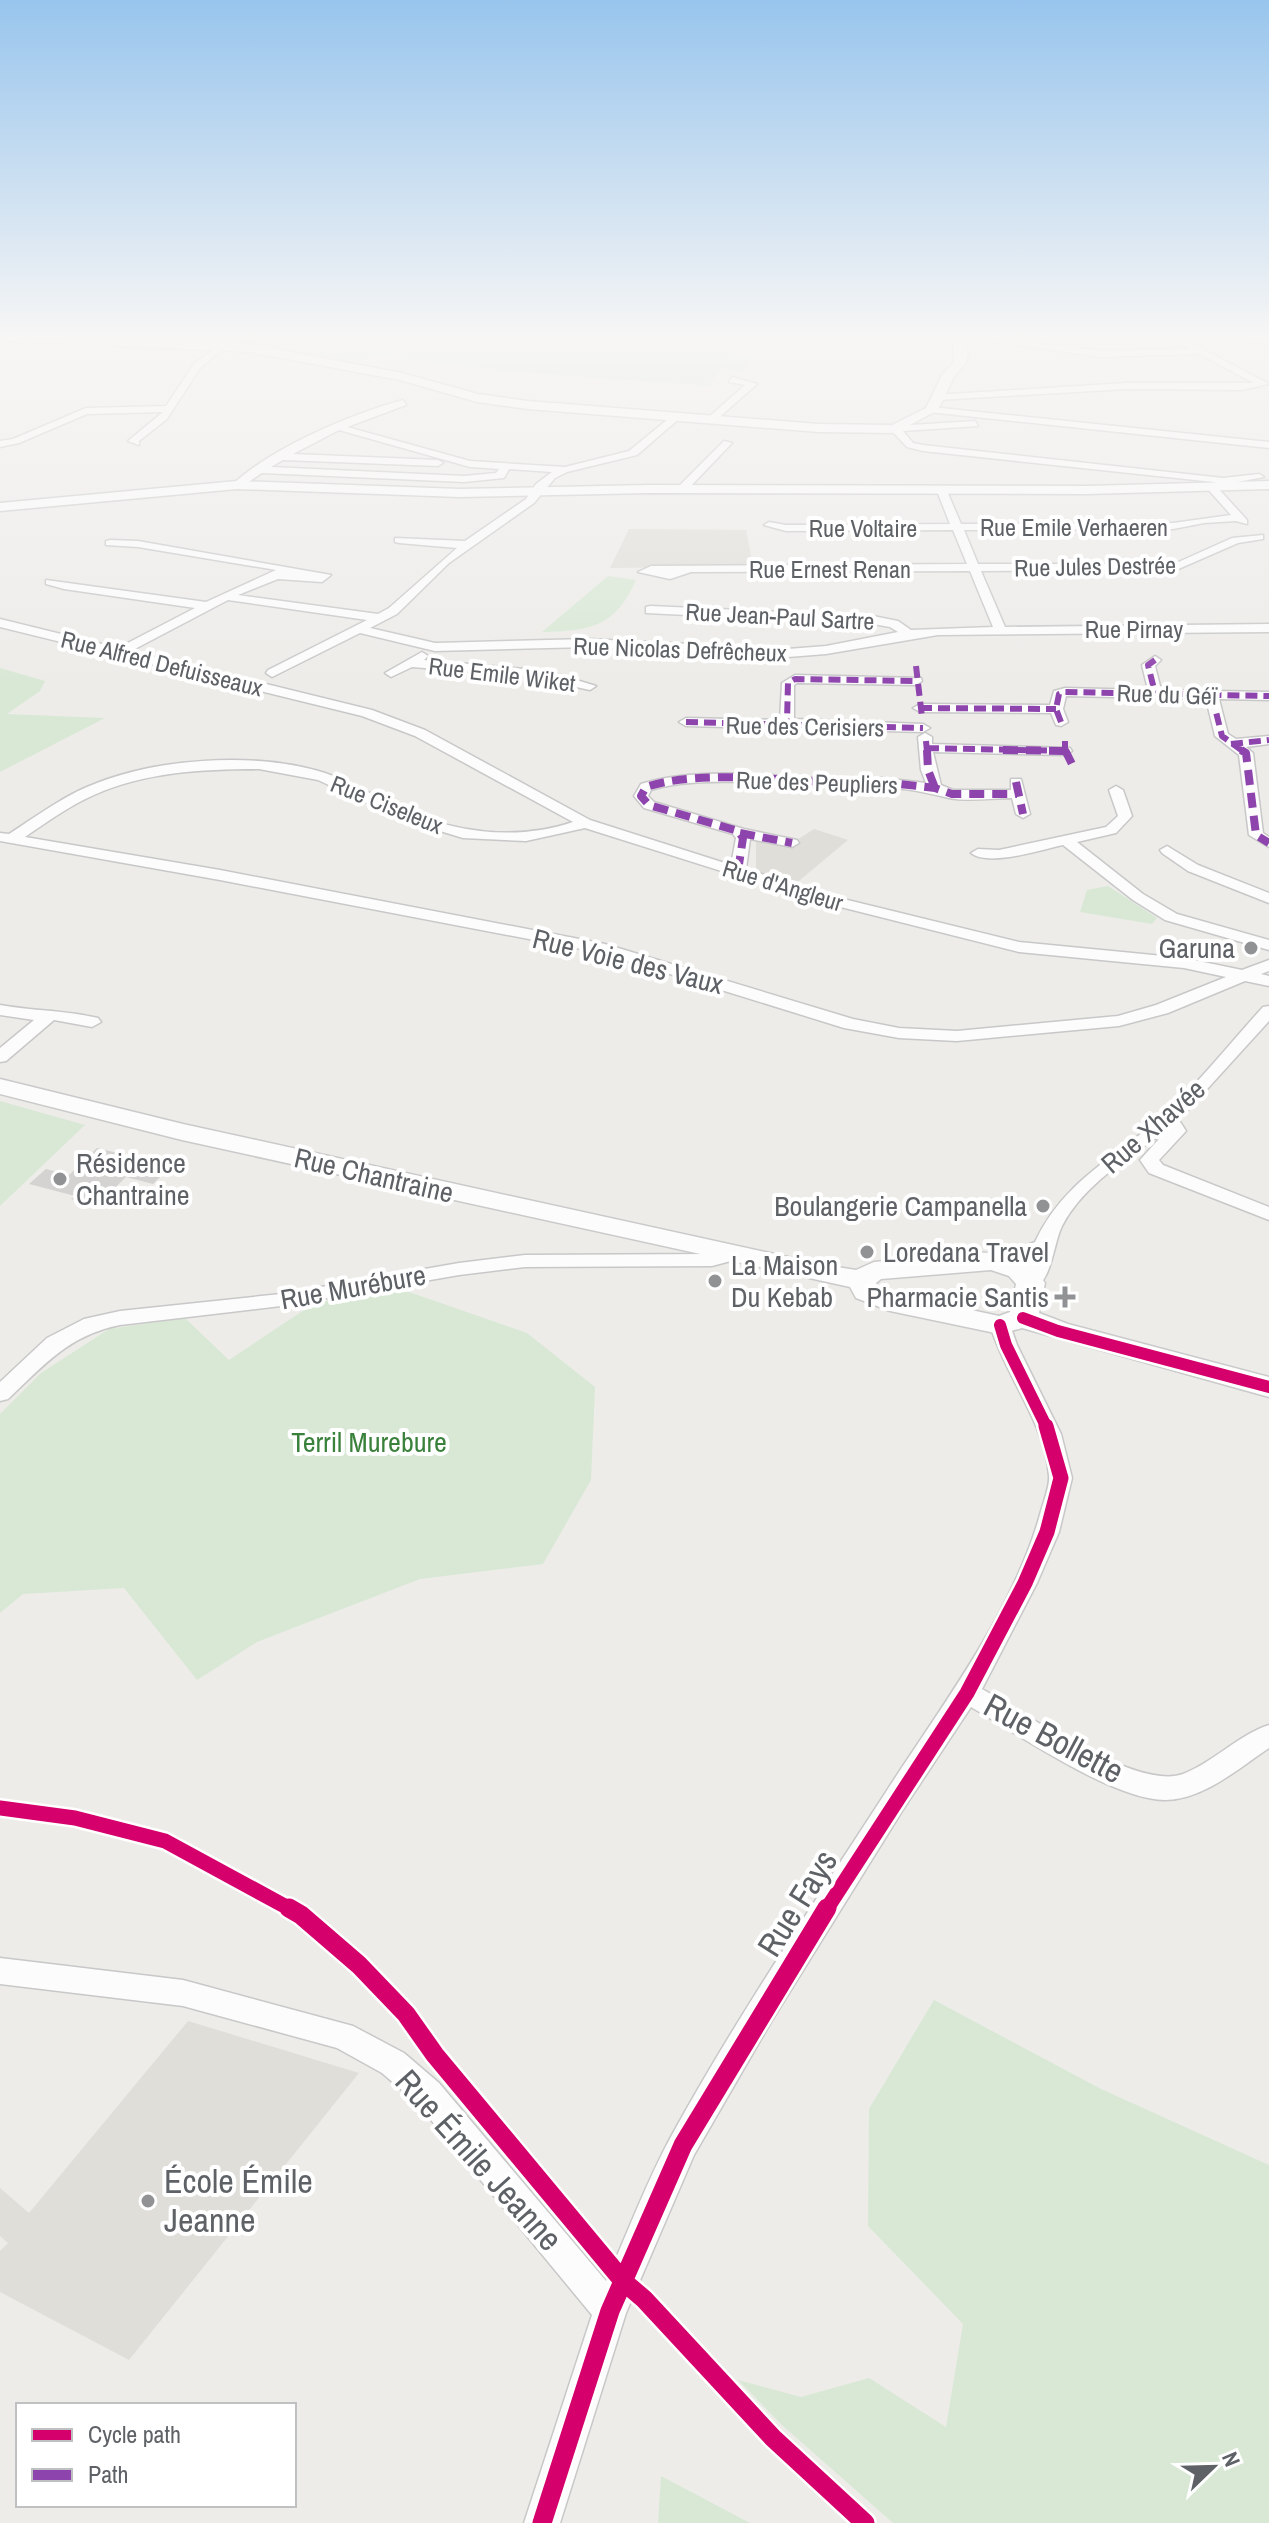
<svg xmlns="http://www.w3.org/2000/svg" width="1269" height="2523" viewBox="0 0 1269 2523" font-family="'Archivo Narrow',sans-serif">
  <style>
    .education { fill: #e0ded9 }
    .green { fill: #d8e8d5 }
    .building { fill: #d4d3d2 }
    .lines { fill: none; stroke-linecap: round; stroke-linejoin: round }
    .street-casing { stroke: #c8c8c8; stroke-width: 3 }
    .secondary-casing { stroke: #cacaca; stroke-width: 3 }
    .street { fill: #fcfcfc; fill-rule: evenodd }
    .secondary { fill: #fcfcfc; fill-rule: evenodd }
    .quiet-far1 { stroke: #8e44ad; stroke-width: 6; stroke-dasharray: 12 6; stroke-linecap: butt }
    .quiet { stroke: #8e44ad; stroke-width: 8; stroke-dasharray: 15 8; stroke-linecap: butt }
    .cycleway-far2-casing { stroke: #fff; stroke-width: 17 }
    .cycleway-far1-casing { stroke: #fff; stroke-width: 20 }
    .cycleway-casing { stroke: #fff; stroke-width: 24 }
    .cycleway-far2 { stroke: #d6006c; stroke-width: 12 }
    .cycleway-far1 { stroke: #d6006c; stroke-width: 15 }
    .cycleway { stroke: #d6006c; stroke-width: 19 }
    .poi-dot { fill: #909294; stroke: #fff; stroke-width: 3 }
    .labels { text-anchor: middle; dominant-baseline: central; stroke-width: 8; stroke-linejoin: round; paint-order: stroke }
    .far-street-label { font-size: 24px; fill: #5e6266; stroke: #fff }
    .poi-label { font-size: 28px; fill: #5e6266; stroke: #fff; text-anchor: end }
    .street-label { font-size: 28px; fill: #5e6266; stroke: #fff }
    .park-label { font-size: 28px; fill: #3a813c; stroke: #fff }
    .near-street-label { font-size: 34px; fill: #5e6266; stroke: #fff }
    .near-poi-label { font-size: 34px; fill: #5e6266; stroke: #fff; text-anchor: start }
  </style>
  <rect width="100%" height="100%" fill="#edece9"/>
  <path class="education" d="M629 529 746 530 753 566 610 568Z
    M814 829 848 840 794 885 756 872V841L770 839 789 845Z
    M188 2021 359 2073 129 2360 0 2292V2251L8 2243 0 2236V2188L29 2213Z"/>
  <path class="green" d="M242 333H511L507 336 560 345 593 341 758 356 743 371 720 369 709 386 511 372 375 355 353 364 214 344Z
    M608 576 636 580C615 627 591 631 542 632Z
    M0 668 45 681 40 691 7 714 105 718 0 772Z
    M1108 886 1157 918 1152 924 1080 912 1087 890Z
    M0 1101 85 1125 0 1206Z
    M406 1291 527 1333 595 1387 591 1480 543 1564 420 1579 257 1642 197 1680 124 1588 23 1594 0 1613V1414L41 1373 109 1329 185 1318 229 1360 316 1302Z
    M934 2000 1101 2089 1269 2165V2523H893L782 2425 738 2380 801 2397 869 2378 946 2427 963 2324 868 2226 869 2109Z
    M661 2476 750 2523H658Z"/>
  <path class="building" d="M97 1148 171 1166 153 1184 126 1177 96 1206 71 1199 75 1196 29 1184 46 1169 69 1175Z"/>
  <g class="lines">
    <g class="street-casing">
      <path id="street" d="M932 333H956L1101 351 1190 349 1162 333H1172L1269 384 1241 390 1126 389 938 400 935 395 1126 383H1254L1199 354 1101 357Z
        M1212 333 1269 338V344L1216 336Z
        M222 343 225 348 200 368 167 419 139 441V445L128 441 163 412 87 414 19 443 0 447V441L13 439 86 408 166 406 194 364Z
        M732 377 757 384 716 420H710V416L745 385 729 382Z
        M403 400 406 405 347 427 470 461 565 467 629 451 673 415 681 417 637 455 567 472 555 478 534 503 449 563 397 614 370 628 435 643 589 639 788 649 826 646 898 632 890 627 873 624 646 613V607L650 606 873 616 898 621 911 630 993 627 970 571 691 572 670 579 638 572 651 566 967 564 953 530 786 531 764 525 769 522 786 525 950 524 937 491 942 488 947 491 961 524 1173 523 1231 515 1206 487 1215 485 1247 520V524L1236 521 1204 523 1173 529 964 530 978 564H1174L1232 538 1263 535V539L1238 543 1176 570 981 571 1005 627 1269 624V632L938 635 826 654 788 657 589 647 435 651 360 633 272 677 266 673 268 670 367 620 228 600 131 651 372 710 425 730 590 820 731 865 736 838 733 834 644 808 634 796 641 784C702 764 797 778 862 781L882 778 926 783 921 770 918 737 925 733 932 737V744L1070 748 1072 751 1065 755 933 752 941 785 953 790H1011V779H1021L1030 814 1023 818 1016 814 1012 798C992 798 969 802 949 798 920 791 893 785 862 789 807 787 701 773 651 790L648 796 654 802 744 829 797 840 799 843 792 847 750 839 746 869 823 894 1019 942 1184 958 1242 970 1269 960V971L1261 974 1269 976V986L1245 981 1168 1013 1119 1026 957 1041 899 1038 844 1028 602 953 220 880 0 841V833L9 834C34 818 59 799 87 787 153 758 256 751 325 773 352 782 376 797 402 809 455 833 517 841 573 822L415 736 362 716 0 627V619L118 648 195 608 64 589 46 584V580L206 602 276 570 138 547 106 545V541L110 540 138 541 331 575 322 582 278 579 238 595 378 614 389 608 457 548 399 543 395 542V538L465 541 526 499 536 484 552 472 509 469 504 478 464 482 262 473 241 487 232 485C271 448 351 414 403 400ZM339 430 470 467 499 469 496 473 464 476 271 467 283 460 438 466 443 463 438 460 293 454ZM259 769 318 780 404 820 463 838 526 841 585 828 813 900 1019 952 1184 968 1226 977 1156 1005 1118 1016 957 1031 899 1028 853 1019 605 944 220 870 25 837C47 822 69 806 94 795 144 772 205 769 259 769Z
        M931 407 1269 442V448L928 412Z
        M975 421 978 426 903 431 913 443 923 445 1223 478 1259 474 1264 477 1232 483 1234 486 1229 489 1214 482 923 451 907 447 890 429 895 426Z
        M724 441 732 443 686 491H678V487Z
        M422 652 428 656 424 660 547 671 596 686 590 690 525 676 412 667 391 677 385 673Z
        M1155 656 1161 660 1155 666 1161 690 1269 692V700L1219 699 1228 734 1236 739 1269 736V744L1246 747 1253 753 1263 833 1269 837V847L1249 835 1239 755 1215 736 1206 699 1066 696 1063 709 1068 722 1061 726 1056 725 1051 713 920 712 913 708 920 704 1050 705 1054 691 1065 688 1148 690 1142 665Z
        M795 675 921 678 922 681 916 685 797 683 794 685V719L923 724 930 728 923 732 686 726 679 722 686 718 780 720 782 683Z
        M1116 786 1123 790 1132 816 1116 833 1077 842 1143 894 1177 914 1269 940V950L1165 920 1133 900 1063 845C1040 850 989 867 971 853L978 849 999 850 1106 827 1118 816 1109 790Z
        M1167 846 1198 865 1269 893V903L1188 871 1162 853 1160 850Z
        M0 1005C33 1011 65 1010 98 1018L101 1022 92 1027 54 1020 6 1061 0 1062V1048L34 1020 0 1015Z
        M1269 1006V1021L1179 1120 1186 1131 1159 1160 1163 1165 1269 1207V1220L1149 1173 1140 1160 1167 1130C1131 1156 1083 1185 1062 1226 1053 1244 1052 1284 1031 1289L1021 1283 1026 1276 1030 1258 1011 1265H986L983 1261 986 1257 1007 1253 1035 1242C1064 1180 1115 1158 1164 1115 1199 1083 1230 1043 1263 1007Z
        M731 1249 738 1251 741 1255 738 1259 712 1266 525 1267 459 1275 281 1306 120 1325C69 1335 44 1365 8 1399L0 1401V1382L47 1338 84 1319 120 1311 281 1294 459 1263 525 1255 712 1254Z
        M1000 1318 1010 1325 1017 1345 1061 1434 1072 1478 1059 1532 1037 1583 982 1689C1024 1713 1138 1791 1183 1774 1214 1762 1238 1735 1269 1725V1748C1239 1768 1203 1800 1165 1800 1113 1800 1018 1734 971 1707L904 1808 771 2022 694 2155 626 2313 560 2523H524L592 2315 417 2103 382 2073 337 2048 183 2006 0 1984V1958L183 1980 353 2026 404 2053 439 2083 606 2281C628 2232 647 2180 673 2133 737 2017 812 1906 884 1795 941 1706 1013 1614 1041 1511 1044 1500 1050 1486 1049 1476 1045 1422 1005 1376 990 1325Z"/>
    </g>
    <g class="secondary-casing">
      <path id="secondary" d="M0 333 249 344 402 373 478 394 528 401 819 424 892 425 926 408 942 375 954 362 953 334H961L968 353 966 363 954 377 938 410 895 433 819 432 528 409 477 402 400 380 249 352 0 340Z
        M237 481 460 489 648 485 1087 486 1269 481V489L1087 494 648 493 460 497 237 489 0 511V503Z
        M0 1079 183 1124 824 1265 856 1270 874 1262C914 1259 994 1241 1029 1264 1035 1268 1041 1277 1045 1283L1039 1313 1068 1324 1269 1377V1397L1022 1328 1000 1334 890 1311 856 1298 850 1287 182 1140 0 1094ZM991 1270 1009 1276 1016 1284 1010 1312 999 1316 897 1294 878 1286 876 1283 881 1279Z"/>
    </g>
    <use href="#street" class="street"/>
    <use href="#secondary" class="secondary"/>
    <path class="quiet-far1" d="M1155 660 1148 665 1155 693
      M916 666 922 717
      M1212 696 1222 736 1244 752
      M920 708 1056 709
      M686 722 923 728
      M1061 722 1056 709 1059 694 1065 692 1269 696
      M797 724 787 721 788 683 795 679 916 681
      M926 741 927 752
      M1065 741V752
      M1231 744 1269 740
      M927 748 1065 751"/>
    <path class="quiet" d="M927 750 928 770 935 788
      M1003 750 1065 751
      M1065 750 1072 764
      M1241 750 1246 753 1256 835 1269 843
      M1016 782 1023 814
      M740 833 792 843
      M738 871 743 838 738 831 649 805 641 796 646 787C703 768 801 782 862 785L882 782 935 788 952 794H1017"/>
    <g class="cycleway-far2-casing">
      <path id="cycleway-far2" d="M1023 1318 1058 1331 1269 1387
        M1000 1325 1006 1345 1047 1428"/>
    </g>
    <g class="cycleway-far1-casing">
      <path id="cycleway-far1" d="M0 1808 75 1818 165 1841 292 1910
        M826 1910 967 1693 1025 1583 1047 1532 1061 1478 1046 1426"/>
    </g>
    <g class="cycleway-casing">
      <path id="cycleway" d="M289 1908 301 1915 359 1965 406 2014 435 2055 624 2282 644 2299 773 2438 865 2523
        M542 2523 610 2311 683 2145 827 1908"/>
    </g>
    <use href="#cycleway-far2" class="cycleway-far2"/>
    <use href="#cycleway-far1" class="cycleway-far1"/>
    <use href="#cycleway" class="cycleway"/>
  </g>
  <linearGradient id="sky" x2="0" y2="1"><stop stop-color="#98c5ed"/><stop offset="0.49" stop-color="#f7f6f5"/><stop offset="1" stop-color="#f7f6f5" stop-opacity="0"/></linearGradient>
  <rect width="1269" height="686" fill="url(#sky)"/>
  <g class="poi-dot">
    <circle cx="1251" cy="948" r="8"/>
    <circle cx="60" cy="1179" r="8"/>
    <circle cx="1043" cy="1206" r="8"/>
    <circle cx="867" cy="1252" r="8"/>
    <circle cx="715" cy="1281" r="8"/>
    <path d="M1061 1285h8v8h8v8h-8v8h-8v-8h-8v-8h8z"/>
    <circle cx="148" cy="2201" r="8"/>
  </g>
  <g class="labels">
    <g class="far-street-label">
      <text x="1074" y="527">Rue Emile Verhaeren</text>
      <text x="863" y="528">Rue Voltaire</text>
      <text transform="translate(1095 566) rotate(-1)">Rue Jules Destrée</text>
      <text x="830" y="569">Rue Ernest Renan</text>
      <text transform="translate(780 616) rotate(3)">Rue Jean-Paul Sartre</text>
      <text x="1134" y="629">Rue Pirnay</text>
      <text transform="translate(680 649) rotate(2)">Rue Nicolas Defrêcheux</text>
      <text transform="translate(162 663) rotate(14)">Rue Alfred Defuisseaux</text>
      <text transform="translate(502 674) rotate(7)">Rue Emile Wiket</text>
      <text transform="translate(1167 694) rotate(2)">Rue du Géï</text>
      <text transform="translate(805 726) rotate(1)">Rue des Cerisiers</text>
      <text transform="translate(817 782) rotate(2)">Rue des Peupliers</text>
      <text transform="translate(387 804) rotate(22)">Rue Ciseleux</text>
      <text transform="translate(783 885) rotate(17)">Rue d'Angleur</text>
    </g>
    <g class="poi-label">
      <text x="1235" y="948">Garuna</text>
      <text x="76" y="1163" text-anchor="start">Résidence<tspan x="76" dy="32">Chantraine</tspan></text>
      <text x="1027" y="1206">Boulangerie Campanella</text>
      <text x="883" y="1252" text-anchor="start">Loredana Travel</text>
      <text x="731" y="1265" text-anchor="start">La Maison<tspan x="731" dy="32">Du Kebab</tspan></text>
      <text x="1049" y="1297">Pharmacie Santis</text>
    </g>
    <g class="street-label">
      <text transform="translate(628 961) rotate(14)">Rue Voie des Vaux</text>
      <text transform="translate(1153 1126) rotate(-41)">Rue Xhavée</text>
      <text transform="translate(374 1175) rotate(13)">Rue Chantraine</text>
      <text transform="translate(353 1287) rotate(-10)">Rue Murébure</text>
    </g>
    <g class="park-label">
      <text x="369" y="1442">Terril Murebure</text>
    </g>
    <g class="near-street-label">
      <text transform="translate(1054 1738) rotate(28)">Rue Bollette</text>
      <text transform="translate(797 1903) rotate(-58)">Rue Fays</text>
      <text transform="translate(479 2160) rotate(48)">Rue Émile Jeanne</text>
    </g>
    <g class="near-poi-label">
      <text x="164" y="2181">École Émile<tspan x="164" dy="39">Jeanne</tspan></text>
    </g>
  </g>
  <rect x="16" y="2403" width="280" height="104" fill="#ffffff" stroke="#bfc0c2" stroke-width="2"/>
  <rect x="32" y="2429" width="40" height="12" fill="#d6006c" stroke="#bfc0c2" stroke-width="2"/>
  <text x="88" y="2443" font-size="24" fill="#5e6266">Cycle path</text>
  <rect x="32" y="2469" width="40" height="12" fill="#8e44ad" stroke="#bfc0c2" stroke-width="2"/>
  <text x="88" y="2483" font-size="24" fill="#5e6266">Path</text>
  <g transform="translate(1213 2467) rotate(67)" stroke="#ffffff" stroke-width="6" paint-order="stroke">
  <path d="M0-6L14 30L0 20L-14 30Z" fill="#5e6266"/>
  <text y="-12" font-size="22" font-weight="bold" text-anchor="middle" fill="#5e6266">N</text>
  </g>
</svg>
